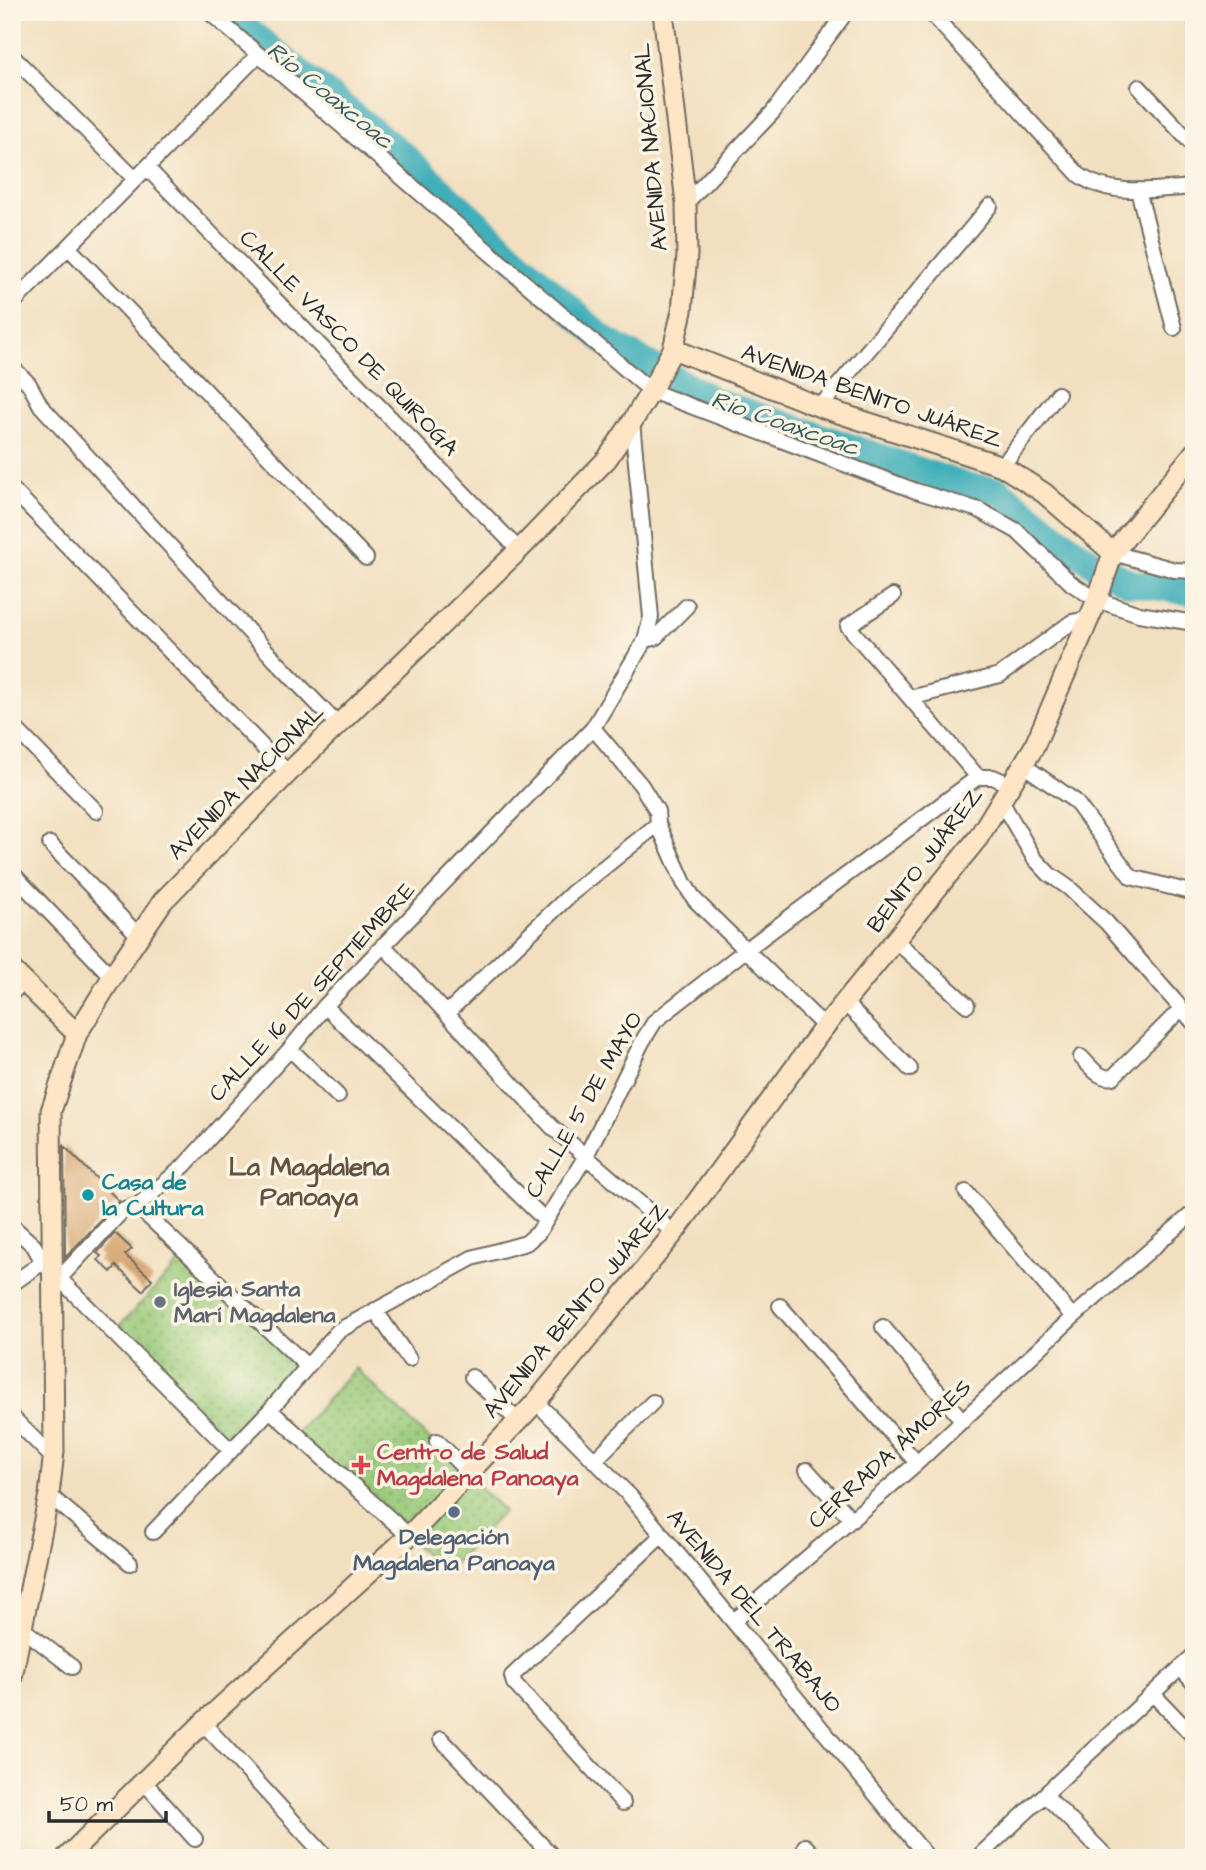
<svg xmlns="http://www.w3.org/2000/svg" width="1206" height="1870" viewBox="0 0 1206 1870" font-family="'Architects Daughter',sans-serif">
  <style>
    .park { fill: url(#park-dots); stroke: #627a52; stroke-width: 2 }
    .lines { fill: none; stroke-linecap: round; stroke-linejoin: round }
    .river { stroke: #3fafba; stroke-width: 28 }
    .building { fill: #d19b62 }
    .street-casing { stroke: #716a5f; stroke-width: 18 }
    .secondary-casing { stroke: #716a5f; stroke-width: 23 }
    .street { stroke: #fff; stroke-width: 14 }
    .secondary { stroke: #fde5c5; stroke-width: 19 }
    .culture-dot { fill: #0f9aa8; stroke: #fcf5e5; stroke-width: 2.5 }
    .worship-dot { fill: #6b7280; stroke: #fcf5e5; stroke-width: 2.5 }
    .health-dot { fill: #e0444e; stroke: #fcf5e5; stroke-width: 2.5 }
    .service-dot { fill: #5c6f8a; stroke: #fcf5e5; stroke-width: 2.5 }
    .labels { text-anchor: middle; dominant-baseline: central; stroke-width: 7; stroke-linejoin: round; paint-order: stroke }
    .street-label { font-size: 23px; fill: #2b2b2b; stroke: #fcf5e5 }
    .culture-label { font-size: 23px; font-weight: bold; fill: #0d838f; stroke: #fcf5e5; text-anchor: start }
    .worship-label { font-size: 23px; font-weight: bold; fill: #5b616d; stroke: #fcf5e5; text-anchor: start }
    .health-label { font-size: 23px; font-weight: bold; fill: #be3a42; stroke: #fcf5e5; text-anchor: start }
    .service-label { font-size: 23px; font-weight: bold; fill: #4e5e75; stroke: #fcf5e5 }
    .water-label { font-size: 24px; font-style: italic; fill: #32595d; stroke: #fcf5e5 }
    .quarter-label { font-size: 26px; font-weight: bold; fill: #65523e; stroke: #fcf5e5 }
  </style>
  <defs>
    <pattern id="park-dots" width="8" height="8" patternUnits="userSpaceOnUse" patternTransform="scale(1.75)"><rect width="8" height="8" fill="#9aca7a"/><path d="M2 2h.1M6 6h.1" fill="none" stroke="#7ea464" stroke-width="1.8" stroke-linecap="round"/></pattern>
  </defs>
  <rect width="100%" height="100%" fill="#fcf5e5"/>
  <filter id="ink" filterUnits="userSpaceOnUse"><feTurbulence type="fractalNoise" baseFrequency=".0143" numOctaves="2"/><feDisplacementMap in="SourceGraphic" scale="14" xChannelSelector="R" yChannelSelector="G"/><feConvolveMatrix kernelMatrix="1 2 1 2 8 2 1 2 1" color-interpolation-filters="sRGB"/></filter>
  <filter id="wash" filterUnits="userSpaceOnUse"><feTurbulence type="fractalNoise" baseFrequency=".00686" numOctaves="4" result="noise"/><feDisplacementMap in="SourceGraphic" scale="28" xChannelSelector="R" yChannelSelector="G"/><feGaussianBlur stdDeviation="1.57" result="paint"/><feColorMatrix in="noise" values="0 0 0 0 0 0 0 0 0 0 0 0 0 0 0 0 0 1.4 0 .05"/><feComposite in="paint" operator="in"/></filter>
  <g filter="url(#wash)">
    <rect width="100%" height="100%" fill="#f2dfc0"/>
    <path class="park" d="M188 1254 304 1367 233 1444 117 1328Z
      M355 1368 504 1511 445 1573 297 1433Z"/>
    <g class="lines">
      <path class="river" d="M224 12 405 157 604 340 714 401 964 486 999 491 1072 549 1099 567 1130 583 1194 592"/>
    </g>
    <g id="blocks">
      <path class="building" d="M64 1146 119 1201 65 1258 64 1149Z
        M115 1233 132 1249 125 1255 152 1279 143 1291 116 1266 111 1272 98 1260 101 1256 97 1253Z"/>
    </g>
  </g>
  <g filter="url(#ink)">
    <use href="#blocks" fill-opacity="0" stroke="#716a5f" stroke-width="2"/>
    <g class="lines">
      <g class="street-casing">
        <path id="street" d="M209 12 651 391 916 491 979 510 1017 531 1072 584 1097 600 1139 614 1194 623
          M930 12 1079 175C1111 198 1157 189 1194 187
          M12 56 135 179
          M1139 87 1194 146
          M147 168 519 550
          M1138 190 1174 328
          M686 203 773 112 846 12
          M68 247 366 558
          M12 304 258 55
          M12 367 29 384 41 406 275 660 338 725
          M820 407 990 206
          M1002 466 1058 394
          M12 489 288 773
          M1113 553 1175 570 1194 571
          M893 596 848 626 978 777
          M645 640 655 638 687 606
          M910 698 1000 675 1072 622 1087 619
          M12 725 96 811
          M593 728 641 785 657 811 658 824 684 883 695 900 821 1023 822 1030
          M1023 765 1075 801 1131 877 1194 893
          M1001 801 1034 858 1049 874 1069 888 1106 922 1194 1023
          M50 844 139 936
          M12 873 112 977
          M895 940 967 1005
          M383 945 552 1127 674 1233
          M12 993 23 981
          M844 1002 910 1069
          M325 1006 545 1220
          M448 1012 572 893 658 824
          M290 1049 338 1096
          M1081 1057C1090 1066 1099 1080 1113 1077L1181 1009
          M966 1192 1073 1317
          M137 1206 307 1366
          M12 1226 34 1246 43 1262 231 1451
          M59 1279 124 1209 137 1206 184 1166 290 1049 325 1006 593 728 645 640 651 617 632 422
          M12 1284 43 1262
          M780 1306 917 1463
          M375 1310 409 1359
          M883 1327 963 1421
          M472 1377 518 1421
          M536 1402 630 1496 928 1858
          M270 1410 409 1536
          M12 1417 53 1458
          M437 1441 469 1473
          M594 1461 653 1402
          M807 1470 852 1520
          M49 1495 130 1563
          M153 1532 270 1410 338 1331 472 1258 526 1243 538 1233 586 1156 642 1042 655 1021 747 949 978 777H993L1011 785
          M734 1621 917 1463 1073 1317 1194 1212
          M23 1629 72 1667
          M1180 1668 1194 1683
          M1153 1694 1194 1737
          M203 1723 327 1858
          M441 1739 554 1858
          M144 1782 195 1839
          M1046 1796 1108 1858
          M623 1803 514 1683 512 1676 662 1535
          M805 1846 816 1858
          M977 1858 1194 1655"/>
      </g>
      <g class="secondary-casing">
        <path id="secondary" d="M673 349 820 407 1002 466 1044 493 1113 553
          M12 970 77 1034
          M12 1677 49 1495 54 1452 51 1111 77 1034 119 966 163 901 288 773 519 550 607 459 632 422 651 391 673 349 682 311 687 255 686 203 663 12
          M66 1858 203 1723 409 1536 536 1402 674 1233 822 1030 978 838 1034 747 1097 600 1113 553 1194 453"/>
      </g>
      <use href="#street" class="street"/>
      <use href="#secondary" class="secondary"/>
    </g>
  </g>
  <circle class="culture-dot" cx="88" cy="1195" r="7"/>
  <circle class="worship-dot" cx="160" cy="1302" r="7"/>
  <path class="health-dot" d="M357.5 1454.5h7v7h7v7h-7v7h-7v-7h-7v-7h7z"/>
  <circle class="service-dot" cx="454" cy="1512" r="7"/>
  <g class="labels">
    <g class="street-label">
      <text transform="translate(651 147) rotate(-95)">AVENIDA NACIONAL</text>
      <text transform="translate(349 343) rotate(46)">CALLE VASCO DE QUIROGA</text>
      <text transform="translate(872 396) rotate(19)">AVENIDA BENITO JUÁREZ</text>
      <text transform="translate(246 782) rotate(-45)">AVENIDA NACIONAL</text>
      <text transform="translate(925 860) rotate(-53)">BENITO JUÁREZ</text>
      <text transform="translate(312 992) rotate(-47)">CALLE 16 DE SEPTIEMBRE</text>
      <text transform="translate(584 1105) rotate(-60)">CALLE 5 DE MAYO</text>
      <text transform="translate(576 1310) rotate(-50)">AVENIDA BENITO JUÁREZ</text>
      <text transform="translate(890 1454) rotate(-42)">CERRADA AMORES</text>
      <text transform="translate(754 1611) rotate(50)">AVENIDA DEL TRABAJO</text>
    </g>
    <g class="culture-label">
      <text x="102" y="1182">Casa de<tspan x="102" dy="26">la Cultura</tspan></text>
    </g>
    <g class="worship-label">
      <text x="174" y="1289">Iglesia Santa<tspan x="174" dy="26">Marí Magdalena</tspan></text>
    </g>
    <g class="health-label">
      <text x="377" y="1452">Centro de Salud<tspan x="377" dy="26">Magdalena Panoaya</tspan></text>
    </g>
    <g class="service-label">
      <text x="454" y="1537">Delegación<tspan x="454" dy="26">Magdalena Panoaya</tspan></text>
    </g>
    <g class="water-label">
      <text transform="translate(330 96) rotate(39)">Río Coaxcoac</text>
      <text transform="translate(785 424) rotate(19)">Río Coaxcoac</text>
    </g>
    <g class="quarter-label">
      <text x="309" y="1167">La Magdalena<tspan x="309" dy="30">Panoaya</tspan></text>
    </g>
  </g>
  <rect width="1206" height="1870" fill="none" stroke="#fcf5e5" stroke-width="42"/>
  <path d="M49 1811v10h117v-10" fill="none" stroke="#2b2b2b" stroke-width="3.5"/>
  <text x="60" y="1811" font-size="21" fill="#2b2b2b" stroke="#fcf5e5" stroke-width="5" paint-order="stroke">50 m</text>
</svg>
